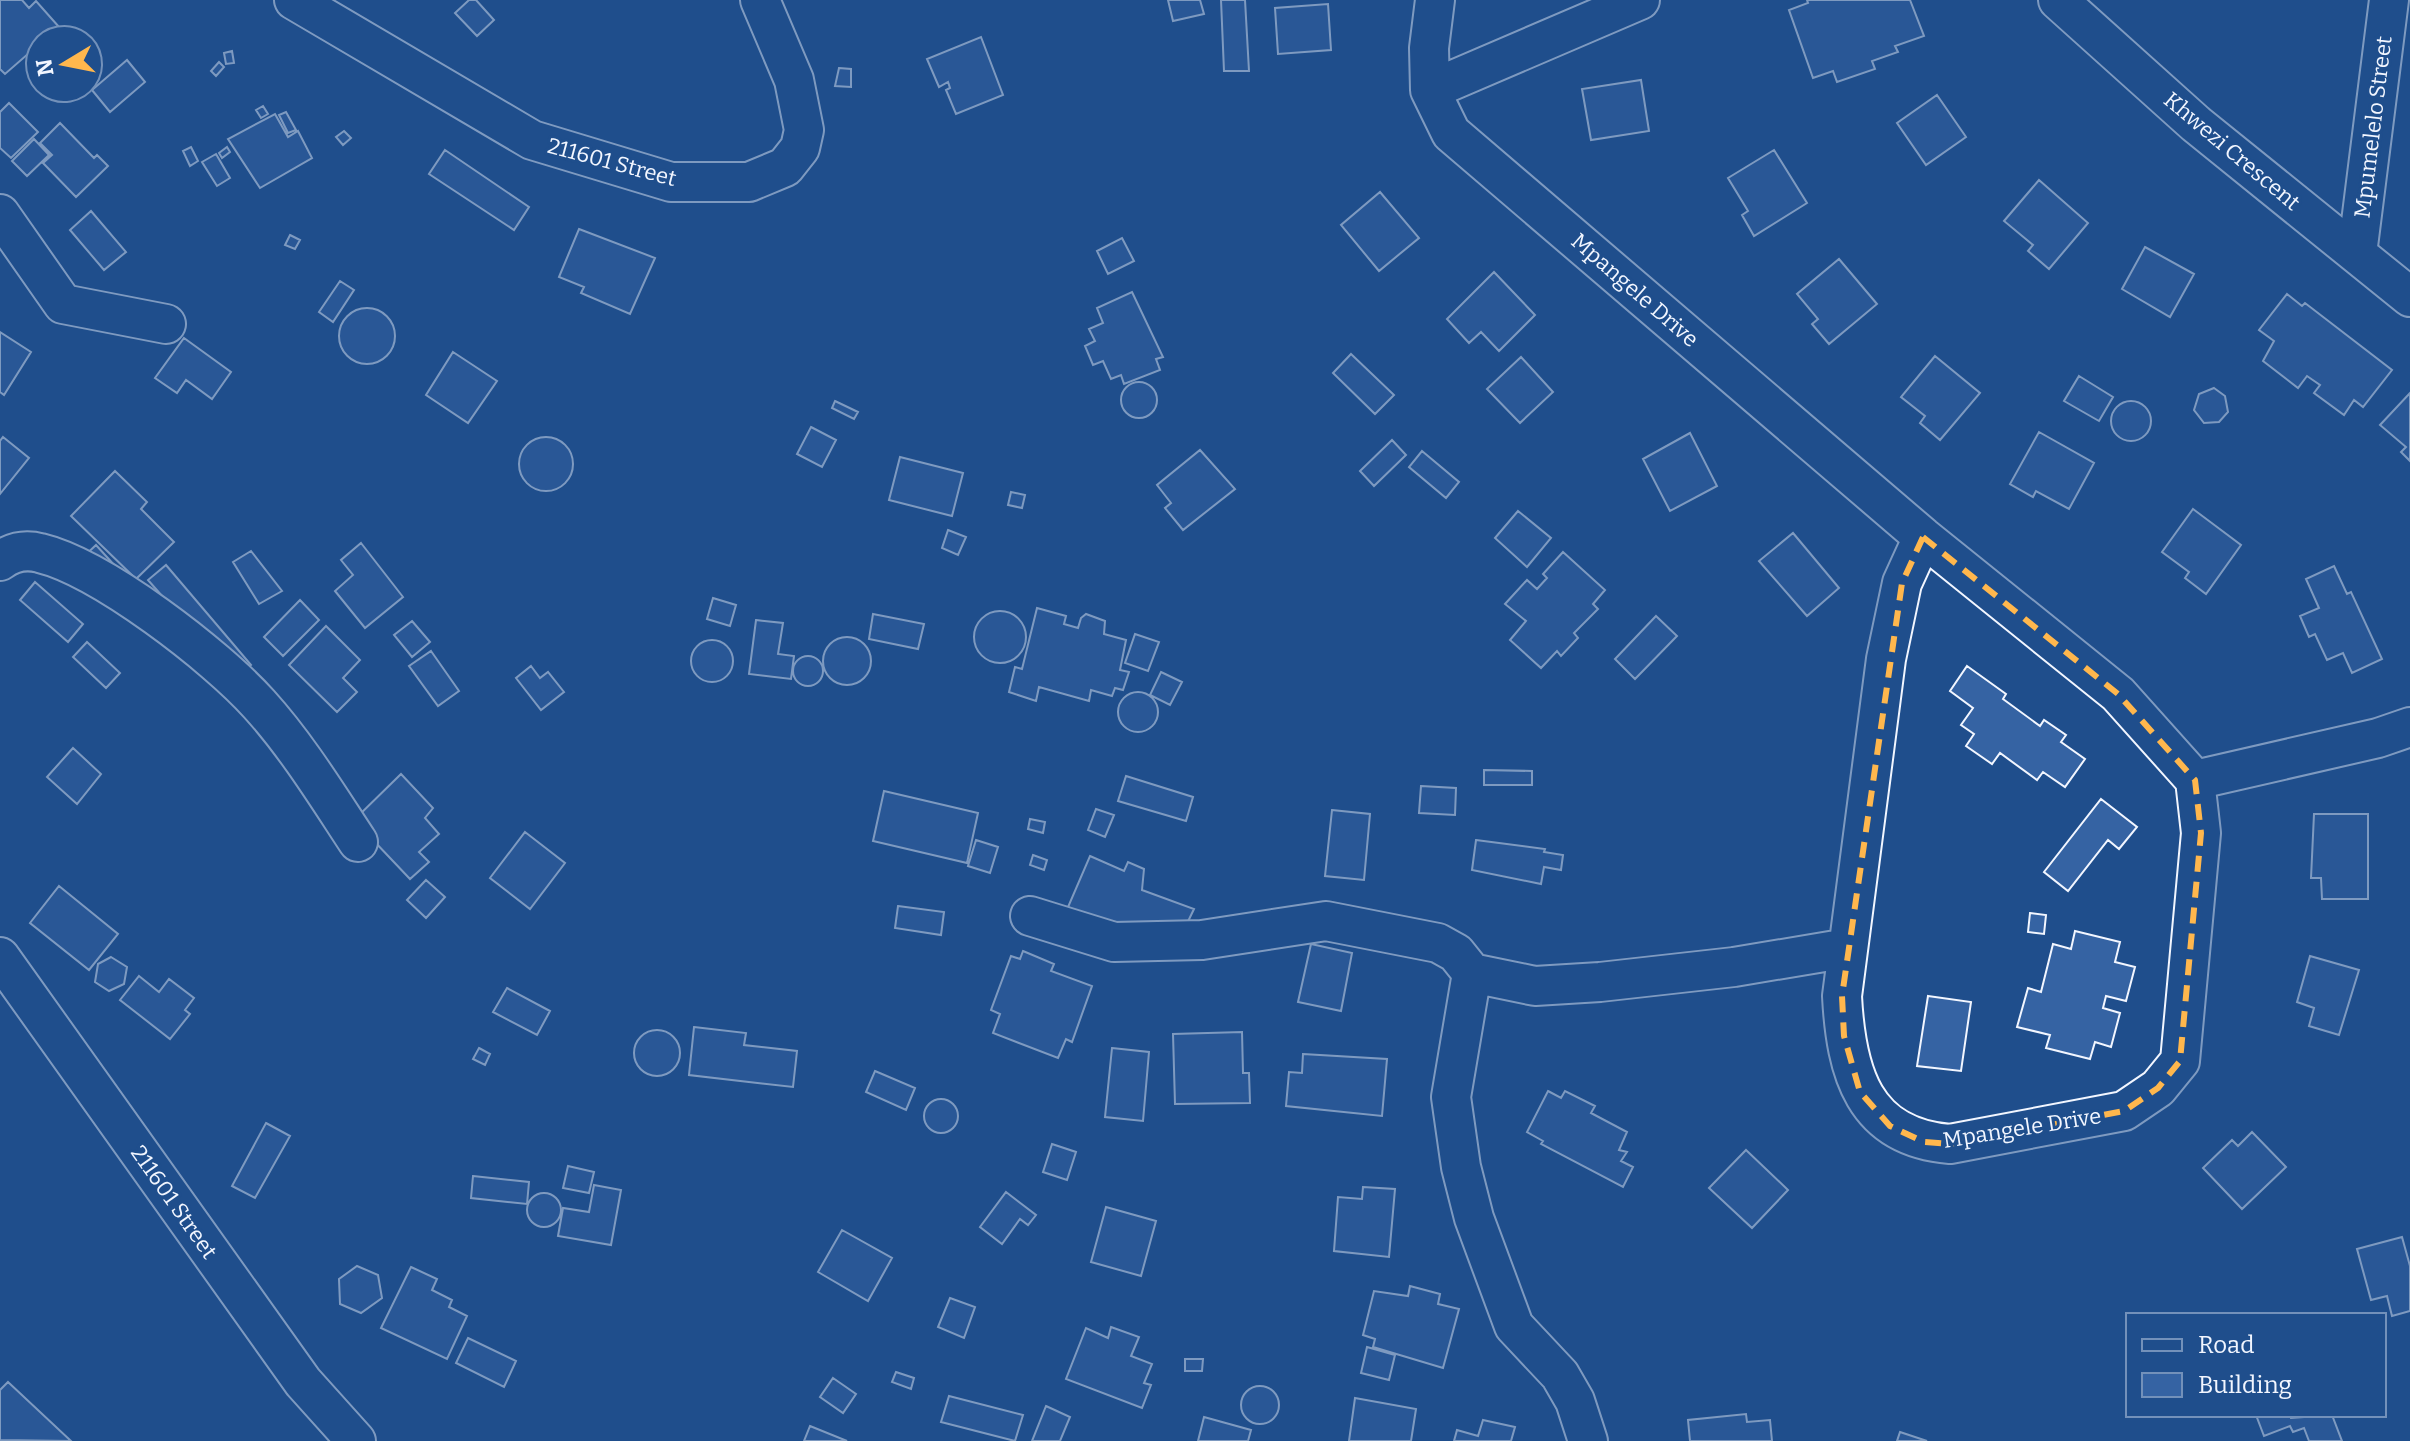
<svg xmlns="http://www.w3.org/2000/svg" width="2410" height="1441" viewBox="0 0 2410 1441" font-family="Bitter,serif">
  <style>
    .building { fill: #3563a3; stroke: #f2f6ff; stroke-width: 2 }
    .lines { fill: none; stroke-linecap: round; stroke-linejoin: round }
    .street-casing { stroke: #f2f6ff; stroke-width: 42 }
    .street { stroke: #1f4e8c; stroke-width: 38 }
    .marked { fill: none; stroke: #ffb74d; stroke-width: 6; stroke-dasharray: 16 10; stroke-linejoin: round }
    .labels { text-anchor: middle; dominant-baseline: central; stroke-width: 6; stroke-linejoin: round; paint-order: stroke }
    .street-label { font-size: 22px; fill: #f2f6ff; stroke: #1f4e8c }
  </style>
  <rect width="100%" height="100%" fill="#1f4e8c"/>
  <path class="building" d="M0 0H22L29 8 36 1 59 27 5 74 0 69Z
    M469 0H476L494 20 477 36 455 13Z
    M1168 0H1200L1204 14 1173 21Z
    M1221 0H1245L1249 71H1224Z
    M1807 0H1910L1924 36 1895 46 1898 52 1872 61 1875 69 1837 82 1833 71 1813 78 1789 10 1808 3Z
    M1328 4 1331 50 1278 54 1275 8Z
    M981 37 1003 95 956 114 946 90 950 88 948 82 939 87 927 59Z
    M232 51 234 63 226 64 224 53Z
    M127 60 145 82 110 112 92 90Z
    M219 62 224 67 216 76 211 71Z
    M839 68 851 69V87L835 86Z
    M1641 80 1649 131 1591 140 1582 89Z
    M1937 95 1966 137 1926 165 1897 123Z
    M9 103 38 132 11 158 0 148V112Z
    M263 106 268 114 261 118 256 110Z
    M286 112 296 130 288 133 279 115Z
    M275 114 288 137 298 131 312 158 260 188 228 139Z
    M60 123 94 158 97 155 108 166 76 197 43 163 52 155 40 143Z
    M344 131 351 138 343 145 336 137Z
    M34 139 49 155 27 176 12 161Z
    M191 147 198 161 190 166 183 151Z
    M227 147 230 152 222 158 219 153Z
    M445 150 529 207 514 230 429 174Z
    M1774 150 1807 203 1754 236 1742 215 1748 211 1728 178Z
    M216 154 230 178 217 186 202 162Z
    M2039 180 2088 223 2049 269 2028 251 2033 245 2004 221Z
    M1380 192 1419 238 1379 271 1341 225Z
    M91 211 126 252 104 270 70 230Z
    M579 229 655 258 630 314 581 293 584 287 559 277Z
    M290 235 300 240 295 249 285 245Z
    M1122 238 1134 261 1108 274 1097 251Z
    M2145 247 2194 274 2170 317 2122 289Z
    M1839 259 1877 304 1829 344 1812 324 1818 319 1797 294Z
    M1494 272 1535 315 1499 351 1481 332 1469 343 1447 319Z
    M340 281 354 290 333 322 319 312Z
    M1132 292 1163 357 1156 359 1160 370 1124 384 1121 375 1111 379 1103 361 1093 365 1085 346 1095 341 1089 329 1103 323 1097 308Z
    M2287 294 2302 306 2305 303 2392 370 2363 407 2354 400 2344 415 2314 393 2320 385 2307 376 2298 388 2263 361 2274 341 2259 330Z
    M339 336a28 28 0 1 1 56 0a28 28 0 1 1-56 0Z
    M0 332 31 352 4 395 0 392Z
    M184 338 231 372 212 399 186 380 177 393 155 378Z
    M453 352 497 381 468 423 426 395Z
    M1351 354 1394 395 1375 414 1333 373Z
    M1935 356 1980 393 1940 440 1920 423 1925 416 1901 397Z
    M1521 357 1553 392 1520 423 1487 389Z
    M2079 376 2113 397 2099 421 2064 401Z
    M1121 400a18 18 0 1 1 36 0a18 18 0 1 1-36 0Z
    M2214 388 2225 396 2228 412 2219 422 2204 423 2194 410 2199 394Z
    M2410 393V461L2401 452 2406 447 2380 425Z
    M835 401 858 412 854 419 832 408Z
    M2111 421a20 20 0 1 1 40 0a20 20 0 1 1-40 0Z
    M811 427 836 440 822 467 797 454Z
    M2039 432 2094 463 2069 509 2036 491 2033 497 2010 484Z
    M1690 433 1717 486 1670 511 1643 459Z
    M519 464a27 27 0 1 1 54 0a27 27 0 1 1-54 0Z
    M3 437 29 458 0 494V441Z
    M1392 440 1406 455 1374 486 1360 471Z
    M1200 450 1235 489 1183 530 1165 508 1171 503 1157 485Z
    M1422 451 1459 482 1446 498 1409 467Z
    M900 457 963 473 952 516 889 500Z
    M115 471 147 502 141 509 174 542 136 579 71 516Z
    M1011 492 1025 495 1022 508 1008 505Z
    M2193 509 2241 545 2206 594 2185 578 2189 572 2162 552Z
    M1518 511 1551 538 1527 567 1495 538Z
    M948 530 966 537 958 555 942 548Z
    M1793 533 1839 588 1807 616 1759 561Z
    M361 543 403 597 365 628 335 591 353 575 341 560Z
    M96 545 116 567 99 583 79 561Z
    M251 551 282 591 259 604 233 562Z
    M1563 552 1605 590 1593 604 1598 609 1574 633 1578 638 1561 656 1557 651 1541 668 1510 640 1526 621 1505 604 1527 580 1537 589 1547 578 1543 574Z
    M166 565 251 665 235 679 148 580Z
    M2334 566 2347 594 2351 592 2382 659 2352 673 2343 653 2327 660 2315 634 2309 637 2300 616 2319 608 2306 579Z
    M35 582 83 624 68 642 20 600Z
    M713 598 736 605 730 626 707 619Z
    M300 600 319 620 283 656 264 637Z
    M1037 608 1066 616 1064 624 1078 628 1081 618 1086 614 1105 621 1104 634 1126 640 1120 670 1129 672 1123 690 1115 688 1112 696 1091 690 1089 701 1039 687 1036 701 1009 692 1015 667 1022 669Z
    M974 637a26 26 0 1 1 52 0a26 26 0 1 1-52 0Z
    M873 614 924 624 918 649 869 639Z
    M1656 616 1677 636 1635 679 1615 659Z
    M756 620 783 623 778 654 794 656 791 679 749 674Z
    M412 621 430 642 412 657 394 635Z
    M326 626 360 660 343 678 357 692 337 712 289 665Z
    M1135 634 1159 642 1148 671 1125 663Z
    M823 661a24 24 0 1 1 48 0a24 24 0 1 1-48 0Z
    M691 661a21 21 0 1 1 42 0a21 21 0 1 1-42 0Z
    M87 642 120 673 106 688 73 657Z
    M431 651 459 691 438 706 409 666Z
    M793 671a15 15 0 1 1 30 0a15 15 0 1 1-30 0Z
    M531 666 540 678 548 672 564 692 541 710 516 678Z
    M1967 666 2006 694 2003 699 2040 726 2044 720 2066 735 2061 742 2085 759 2065 787 2043 772 2037 780 2000 753 1992 764 1966 746 1974 734 1961 725 1973 708 1950 691Z
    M1161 672 1182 682 1170 705 1150 695Z
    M1118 712a20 20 0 1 1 40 0a20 20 0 1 1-40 0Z
    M73 748 101 774 77 804 47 777Z
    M1484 770 1532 771V785H1484Z
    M401 774 433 808 425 818 439 834 419 852 429 862 410 879 354 820Z
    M1126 776 1193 797 1186 821 1118 801Z
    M1421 786 1456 788 1455 815 1419 813Z
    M884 791 978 813 967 863 873 841Z
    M2101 799 2137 827 2119 849 2108 840 2068 891 2044 872Z
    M1096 809 1114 815 1105 837 1088 830Z
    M1332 810 1370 814 1364 880 1325 876Z
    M2314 814H2368V899H2322L2321 878H2311Z
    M1030 819 1045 822 1043 833 1028 829Z
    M525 832 565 863 530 909 490 878Z
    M976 840 998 847 990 873 968 866Z
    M1476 840 1545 849 1544 852 1563 855 1561 870 1544 867 1541 884 1472 870Z
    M1033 855 1047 860 1044 870 1030 865Z
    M1090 856 1124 871 1128 862 1144 869 1142 890 1194 909 1180 938 1065 914Z
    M426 880 445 897 426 918 407 900Z
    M59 886 118 934 89 970 30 923Z
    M898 906 944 912 941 935 895 928Z
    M2030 913 2046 915 2044 934 2028 932Z
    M2075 931 2120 942 2115 962 2135 967 2126 1001 2106 996 2103 1008 2120 1013 2111 1047 2095 1042 2090 1059 2046 1048 2050 1035 2017 1027 2028 988 2041 992 2053 944 2071 949Z
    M1311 944 1352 953 1341 1011 1298 1002Z
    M1023 951 1054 964 1051 971 1092 986 1072 1042 1066 1039 1058 1058 993 1033 1000 1014 991 1010 1011 956 1020 959Z
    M2310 956 2359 970 2339 1035 2309 1026 2314 1008 2297 1002Z
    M111 957 127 967 124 984 109 991 95 982 98 964Z
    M139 976 159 992 169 979 194 998 185 1010 190 1014 170 1039 120 1000Z
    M507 988 550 1011 537 1035 493 1012Z
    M1928 996 1971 1002 1961 1071 1917 1066Z
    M694 1027 746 1033 744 1045 797 1051 793 1087 689 1075Z
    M634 1053a23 23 0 1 1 46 0a23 23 0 1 1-46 0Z
    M1242 1032 1243 1073H1249L1250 1103 1175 1104 1173 1034Z
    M479 1048 490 1054 485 1065 473 1059Z
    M1112 1048 1149 1052 1143 1121 1105 1117Z
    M1303 1054 1387 1059 1382 1116 1286 1106 1289 1072 1302 1073Z
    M875 1071 915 1088 906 1110 866 1092Z
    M1548 1091 1561 1098 1565 1091 1595 1106 1591 1113 1627 1132 1619 1150 1627 1152 1621 1161 1633 1167 1623 1187 1541 1144 1543 1141 1527 1132Z
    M924 1116a17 17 0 1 1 34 0a17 17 0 1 1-34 0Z
    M266 1123 290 1136 255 1198 232 1186Z
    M2252 1132 2286 1167 2242 1209 2203 1168 2232 1140 2238 1146Z
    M1052 1144 1076 1152 1067 1180 1043 1172Z
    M1746 1150 1788 1190 1752 1228 1709 1188Z
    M568 1166 594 1172 589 1193 563 1188Z
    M473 1176 529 1182 527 1204 471 1198Z
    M594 1185 621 1190 611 1245 558 1236 563 1208 589 1212Z
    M1363 1187 1395 1189 1389 1257 1334 1251 1338 1197 1362 1199Z
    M1006 1192 1036 1215 1028 1225 1020 1219 1002 1244 980 1227Z
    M527 1210a17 17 0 1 1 34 0a17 17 0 1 1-34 0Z
    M1106 1207 1156 1221 1141 1276 1091 1262Z
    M842 1230 892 1258 868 1301 818 1272Z
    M2402 1237 2410 1266V1311L2392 1316 2387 1296 2371 1300 2357 1249Z
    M357 1266 378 1275 382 1298 361 1313 340 1304 339 1279Z
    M411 1267 437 1279 432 1290 452 1300 449 1307 467 1316 447 1359 381 1328Z
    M1410 1286 1440 1294 1438 1304 1459 1309 1443 1368 1373 1347 1375 1339 1363 1335 1374 1291 1408 1296Z
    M950 1298 975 1307 964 1338 938 1327Z
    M1111 1327 1139 1337 1131 1356 1152 1364 1144 1383 1151 1385 1142 1408 1066 1379 1086 1328 1108 1338Z
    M468 1338 516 1361 504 1387 456 1363Z
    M1367 1347 1395 1355 1389 1380 1361 1373Z
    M1185 1359H1203L1202 1371H1185Z
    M896 1372 914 1378 911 1389 892 1382Z
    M833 1378 856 1394 843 1413 820 1397Z
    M8 1382 71 1441 0 1440V1390Z
    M1241 1405a19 19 0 1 1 38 0a19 19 0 1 1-38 0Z
    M949 1396 1023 1415 1015 1441 941 1422Z
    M1355 1398 1416 1409 1411 1441H1349Z
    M1046 1406 1070 1417 1060 1441H1032Z
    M1746 1414 1747 1422 1770 1420 1772 1441H1690L1688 1420Z
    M2256 1415H2290L2291 1418 2332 1415 2342 1441H2309L2304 1428 2293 1432 2290 1426 2264 1436Z
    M1204 1417 1251 1430 1248 1441H1198Z
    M1483 1420 1515 1427 1511 1441H1454L1457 1430 1478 1436Z
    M810 1426 847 1441H804Z
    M1900 1432 1927 1441H1897Z"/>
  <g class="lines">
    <g class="street-casing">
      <path id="street" d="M294 0 532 140 671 182H749L785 167 800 148 804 130 794 80 760 0
        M1435 0 1429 48 1430 90 1451 133 1923 537 2118 694 2195 780 2378 738 2410 727
        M2058 0 2196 124 2410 297
        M1430 90 1640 0
        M0 214 63 304 166 324
        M2357 254 2389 0
        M1923 537 1902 583 1886 659 1842 996C1846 1072 1863 1137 1950 1144L2124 1111 2158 1088 2180 1061 2201 833 2195 780
        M0 561C12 552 25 549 40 553 102 568 216 656 259 704 297 746 327 795 358 842
        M1030 916 1114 942 1202 940 1326 921 1438 943 1456 953 1472 973 1451 1097 1461 1167 1474 1218 1514 1326 1560 1375 1575 1401 1588 1441
        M0 957 303 1382 356 1441
        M1472 973 1535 986 1600 982 1734 967 1848 948"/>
    </g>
    <use href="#street" class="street"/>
  </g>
  <path d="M0 0H2410V1441H0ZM1923 537 2118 694 2195 780 2201 833 2180 1061 2158 1088 2124 1111 1950 1144 1924 1142 1890 1126 1860 1092 1844 1036 1842 996 1902 583Z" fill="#1f4e8c" fill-opacity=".55" fill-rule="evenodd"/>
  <path class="marked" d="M1923 537 2118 694 2195 780 2201 833 2180 1061 2158 1088 2124 1111 1950 1144 1924 1142 1890 1126 1860 1092 1844 1036 1842 996 1902 583Z"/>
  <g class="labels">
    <g class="street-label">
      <text transform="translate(2373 127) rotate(-83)">Mpumelelo Street</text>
      <text transform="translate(2232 151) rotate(40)">Khwezi Crescent</text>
      <text transform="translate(612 162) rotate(15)">211601 Street</text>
      <text transform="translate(1635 290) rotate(41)">Mpangele Drive</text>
      <text transform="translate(2022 1128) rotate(-9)">Mpangele Drive</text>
      <text transform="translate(174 1202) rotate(55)">211601 Street</text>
    </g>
  </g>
  <rect x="2126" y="1313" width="260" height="104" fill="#1f4e8c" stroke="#7391ba" stroke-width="2"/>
  <rect x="2142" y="1339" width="40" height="12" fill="#1f4e8c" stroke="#7391ba" stroke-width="2"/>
  <text x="2198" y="1353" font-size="24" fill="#f2f6ff">Road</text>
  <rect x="2142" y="1373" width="40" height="24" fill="#3563a3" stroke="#7391ba" stroke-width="2"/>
  <text x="2198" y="1393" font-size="24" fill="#f2f6ff">Building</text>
  <g transform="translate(64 64) rotate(260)"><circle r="38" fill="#1f4e8c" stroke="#7391ba" stroke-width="2"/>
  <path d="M0-6L14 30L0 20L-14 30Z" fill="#ffb74d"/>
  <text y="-12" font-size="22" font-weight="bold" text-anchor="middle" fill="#f2f6ff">N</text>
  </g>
</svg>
